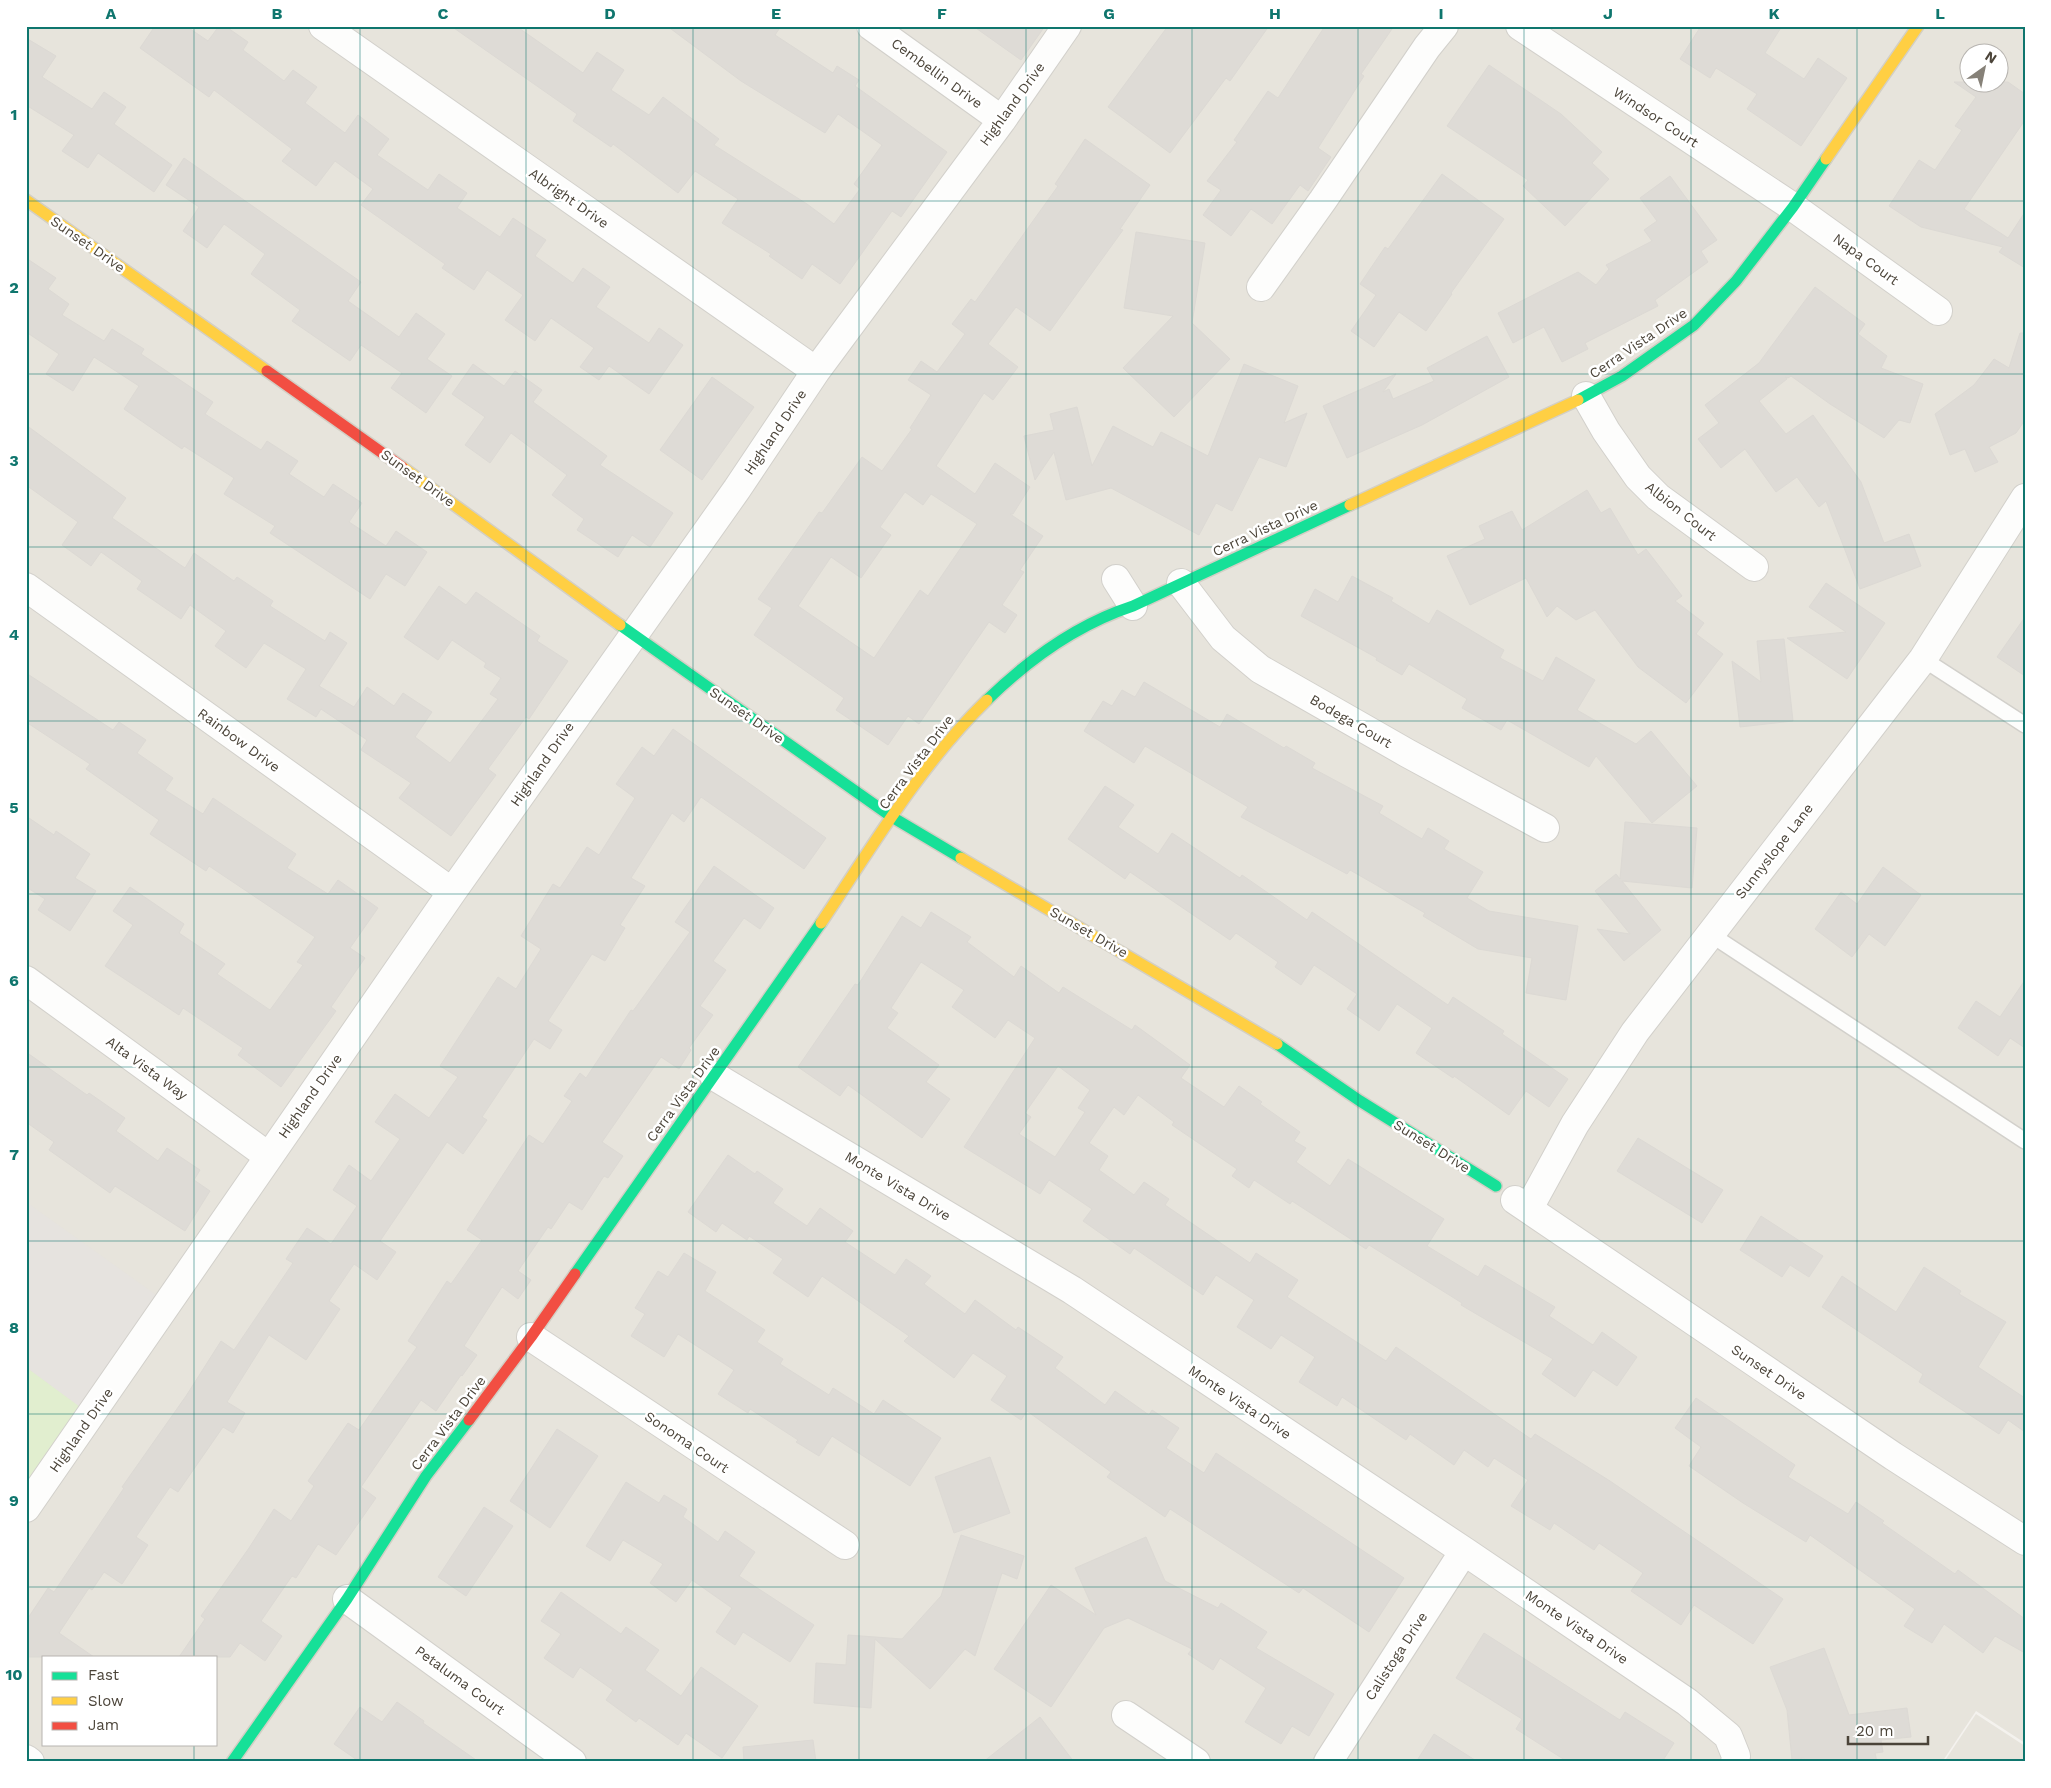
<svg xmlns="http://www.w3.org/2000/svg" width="2051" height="1788" viewBox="0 0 2051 1788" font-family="'Work Sans',sans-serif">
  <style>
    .residential { fill: #e7e4dc; fill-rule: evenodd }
    .green { fill: #e1eecf }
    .parking { fill: #e6e3df }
    .building { fill: #dedbd6; stroke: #dcd9d4; fill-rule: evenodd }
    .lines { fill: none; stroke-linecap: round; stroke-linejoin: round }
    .lane-casing { stroke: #d2d0cb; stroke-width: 18 }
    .street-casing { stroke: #d2d0cb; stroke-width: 30 }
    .fast-casing { stroke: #d3cfc5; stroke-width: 14 }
    .slow-casing { stroke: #d3cfc5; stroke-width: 14 }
    .jam-casing { stroke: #d3cfc5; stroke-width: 14 }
    .lane { stroke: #fdfdfc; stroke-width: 15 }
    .street { stroke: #fdfdfc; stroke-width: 28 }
    .fast { stroke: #16e098; stroke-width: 11 }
    .slow { stroke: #ffcf43; stroke-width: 11 }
    .jam { stroke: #f24e42; stroke-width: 11 }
    .grid { fill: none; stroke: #0f766e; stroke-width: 1; stroke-opacity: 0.55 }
    .labels { text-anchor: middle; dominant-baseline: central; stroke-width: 5; stroke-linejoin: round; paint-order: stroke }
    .street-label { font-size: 14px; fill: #4b4439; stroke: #fff }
    .neatline { fill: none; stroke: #0f766e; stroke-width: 2 }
    .grid-label { font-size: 16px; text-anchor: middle; font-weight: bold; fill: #0f766e }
  </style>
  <rect width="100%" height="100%" fill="#f4f2ee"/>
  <path class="residential" d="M26 26H2025V1743L1976 1711 1942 1762H26ZM1968 52H1998V82H1968ZM44 1657H216V1744H44Z
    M1976 1714 2025 1746V1762H1944Z"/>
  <path class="green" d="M26 1367 83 1409 26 1488Z"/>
  <path class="parking" d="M26 1202 159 1297 83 1409 26 1367Z"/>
  <path class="building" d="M155 26H186L208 41 219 26H225L248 42 243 50 284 81 293 70 317 87 305 103 345 133 358 115 389 139 377 155 428 190 439 174 467 193 457 208 500 237 513 218 546 240 535 256 573 283 583 268 610 287 596 307 649 343 659 328 683 345 649 394 609 366 599 380 580 367 594 348 551 318 535 341 505 320 523 295 487 270 474 290 442 268 445 264 361 205 373 189 335 161 316 186 282 161 292 149 214 90 209 97 140 48Z
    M451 26H516L583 73 597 52 624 70 611 90 649 115 663 97 719 139 714 145 807 204 834 224 860 189 854 184 882 145 838 114 825 133 741 81 667 26H781L775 35 833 73 837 66 859 80 855 86 947 152 901 217 892 211 840 284 812 264 802 279 769 256 771 254 722 223 738 199 695 171 678 193 613 144 611 147 573 121 577 114Z
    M973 26H1045L1021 60Z
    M1168 26H1269L1230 81 1226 78 1170 153 1108 107Z
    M1325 26H1394L1361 74 1364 76 1318 148 1331 157 1308 191 1300 185 1272 224 1251 209 1231 236 1203 215 1221 190 1207 181 1237 142 1234 140 1268 91 1278 98Z
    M1701 26H1782L1765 53 1804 79 1818 58 1847 78 1801 146 1747 109 1757 94 1716 68 1710 78 1680 59Z
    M26 38 56 56 42 77 92 109 104 92 126 107 114 124 172 165 154 192 98 153 88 168 62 151 74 135 26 105Z
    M1489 65 1561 114 1602 152 1592 163 1609 179 1565 226 1523 186 1528 180 1447 126Z
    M1954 82H2008L2025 94V120L1964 209 2008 238 2025 212V268L1999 252 2003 247 1921 227 1889 206 1919 160 1935 170 1962 130 1955 126 1976 97Z
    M1085 139 1150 185 1120 229 1123 230 1050 331 1016 307 988 344 1018 367 993 400 984 393 936 466 975 494 995 463 1030 487 1013 514H1010L1043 536 1020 570 1024 572 1002 605 1017 615 1005 633 989 622 919 724 908 716 888 745 836 710 844 698 754 635 772 608 758 599 819 512 822 513 862 457 882 471 912 429 910 428 931 395 908 380 921 361 937 372 965 334 952 324 971 299 975 302 1058 186 1055 184ZM905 492 923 505 931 494 977 524 928 596 920 590 874 658 798 606 831 557 861 578 891 535 880 527Z
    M184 158 361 282 348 301 399 337 416 313 445 334 427 359 452 376 426 413 391 388 402 373 361 345 350 361 292 321 300 310 251 274 265 254 224 224 207 248 183 231 199 207 166 185Z
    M1442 174 1504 219 1451 293 1452 294 1426 331 1399 312 1374 347 1351 331 1376 295 1360 284 1385 247 1388 249Z
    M1670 176 1717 240 1701 251 1708 262 1655 300 1658 306 1585 343 1588 349 1562 362 1544 327 1513 343 1498 313 1578 272 1596 285 1609 269 1606 265 1652 241 1644 230 1657 221 1640 198Z
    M1136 232 1205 243 1192 323 1230 359 1174 417 1123 368 1173 316 1124 308Z
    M26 258 56 278 48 289 69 304 62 315 104 341 112 329 144 349 141 354 213 402 205 414 261 450 267 441 298 461 289 474 324 497 333 484 362 503 349 522 386 546 396 531 427 552 405 586 386 574 370 599 270 533 275 526 224 494 234 478 184 446 182 449 124 409 139 386 94 357 73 391 46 374 59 354 26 332Z
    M1815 287 1865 324 1858 334 1887 356 1881 368 1923 384 1910 423 1899 420 1884 438 1830 404 1791 376 1788 378 1785 377 1787 379 1759 401 1786 434 1813 415 1861 482 1884 543 1909 534 1921 566 1860 589 1826 501 1819 507 1797 477 1776 492 1745 449 1721 468 1698 439 1719 423 1705 405 1759 363Z
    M2020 333H2025V420L2016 433 1989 447 1998 462 1975 472 1965 449 1950 455 1935 414 1974 385 1994 359 2009 368Z
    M1487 336 1509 377 1422 425 1347 458 1323 406 1396 374 1383 392 1389 389 1393 399 1434 381 1427 368Z
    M473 364 504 386 515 371 542 390 533 402 607 456 600 465 673 513 650 547 632 535 618 557 577 530 584 519 552 495 567 475 511 433 490 463 465 445 485 417 452 394Z
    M1244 364 1298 386 1284 423 1307 413 1286 467 1259 457 1232 511 1216 503 1199 535 1111 488 1066 500 1054 452 1035 480 1024 436 1054 430 1050 414 1077 407 1092 466 1113 426 1153 447 1161 432 1208 456Z
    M712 377 754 407 702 480 660 450Z
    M26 425 126 498 112 518 185 568 194 553 234 581 237 577 273 601 270 606 325 641 330 632 347 643 319 686 354 707 367 687 394 706 403 693 432 712 415 737 450 763 498 699 490 694 501 678 484 667 486 663 452 640 438 660 404 637 439 586 466 605 476 592 540 636 537 641 568 661 529 719 526 717 488 769 496 775 451 836 399 798 411 783 361 750 367 740 321 709 316 717 287 699 306 669 264 643 246 668 215 646 226 631 190 605 181 619 137 589 142 581 101 552 91 566 62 545 78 522 26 485Z
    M1587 490 1601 513 1610 508 1638 555 1646 549 1682 596 1675 601 1704 623 1696 634 1723 654 1686 703 1638 667 1595 610 1576 620 1557 606 1547 617 1526 578 1470 605 1447 556 1485 539 1479 526 1512 511 1522 530Z
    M1352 576 1393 598 1391 601 1429 624 1437 610 1504 650 1500 658 1543 681 1556 657 1595 680 1577 710 1636 744 1651 731 1697 786 1652 823 1596 756 1589 767 1507 720 1501 730 1462 708 1467 699 1409 664 1402 675 1376 660 1377 658 1301 616 1315 589 1338 602Z
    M1826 583 1885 623 1847 679 1787 638 1846 632 1809 607Z
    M2025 617V676L1997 657Z
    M1784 639 1793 721 1740 727 1732 661 1761 682 1757 641Z
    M26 673 113 730 119 722 146 740 137 753 173 778 165 790 203 814 213 798 296 854 287 868 328 894 338 880 378 908 350 948 365 958 331 1007 336 1011 281 1087 238 1055 243 1048 183 1008 179 1015 105 966 133 925 113 911 130 887 184 924 179 933 225 964 217 974 270 1010 303 965 297 962 315 937 209 866 206 871 150 834 159 820 86 769 90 764 26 722Z
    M1144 682 1220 727 1227 714 1284 748 1286 746 1315 763 1312 768 1383 806 1379 813 1422 839 1428 828 1449 841 1444 849 1483 872 1467 898 1489 911 1578 926 1566 1000 1526 993 1532 958 1478 949 1423 916 1425 913 1350 870 1347 874 1241 817 1248 807 1145 746 1134 763 1084 731 1103 701 1112 706 1122 690 1135 697Z
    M673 729 826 838 804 869 701 797 684 822 672 813 631 878 645 886 620 925 625 928 605 961 592 954 548 1021 562 1030 550 1049 534 1039 482 1117 487 1120 463 1154 447 1142 380 1241 396 1252 377 1280 354 1264 329 1301 340 1309 306 1360 269 1335 227 1402 245 1413 233 1433 223 1427 178 1492 170 1487 136 1537 148 1545 122 1584 104 1572 92 1590 89 1588 59 1633 94 1657H26V1621L48 1588 54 1592 124 1488 122 1487 186 1396 221 1341 234 1350 293 1263 286 1259 307 1228 331 1244 357 1206 333 1190 349 1165 371 1181 400 1139 375 1122 395 1094 429 1118 458 1077 440 1066 498 977 516 989 541 949 521 936 553 884 560 888 587 847 599 855 635 798 616 784 642 747 654 756Z
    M1105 786 1134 805 1118 827 1158 854 1172 833 1240 878 1242 875 1307 920 1312 912 1448 1005 1453 997 1504 1031 1502 1034 1568 1079 1549 1107 1526 1091 1509 1115 1454 1076 1453 1078 1416 1053 1432 1028 1397 1004 1379 1031 1347 1009 1357 994 1314 965 1301 985 1275 967 1278 962 1236 933 1230 940 1130 872 1125 879 1068 839Z
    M26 816 54 835 56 831 90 854 75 878 96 891 70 931 38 910 45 899 26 887Z
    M1625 822 1697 828 1692 888 1622 881 1661 930 1624 961 1597 929 1630 934 1595 891 1616 874 1620 879Z
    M714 866 774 908 760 929 744 918 713 961 726 970 700 1006 713 1015 689 1048 691 1050 679 1069 661 1057 602 1142 623 1156 608 1178 604 1176 582 1210 569 1202 551 1229 548 1227 518 1271 531 1280 518 1299 502 1287 464 1346 477 1355 462 1376 461 1375 436 1411 421 1400 361 1487 376 1498 336 1555 318 1544 296 1578 292 1576 261 1621 282 1636 265 1661 240 1643 230 1657H179L205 1619 201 1616 249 1548 274 1509 291 1521 314 1486 308 1481 348 1423 359 1430 417 1347 408 1341 447 1281 451 1284 482 1240 467 1230 529 1135 543 1144 572 1101 564 1096 580 1073 586 1078 631 1010 633 1011 690 932 675 922Z
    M1883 867 1921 895 1885 946 1869 934 1852 957 1815 929 1841 892 1857 904Z
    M931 912 971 937 967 942 1014 977 1021 966 1059 993 1063 987 1132 1030 1135 1025 1190 1065 1181 1078 1224 1107 1239 1086 1262 1102 1260 1104 1300 1132 1294 1141 1306 1148 1296 1162 1330 1186 1348 1159 1444 1219 1427 1246 1478 1277 1485 1265 1555 1307 1549 1316 1593 1345 1602 1332 1637 1357 1617 1386 1593 1370 1575 1397 1542 1374 1553 1359 1461 1305 1462 1303 1369 1245 1366 1249 1292 1201 1290 1204 1254 1180 1249 1188 1232 1176 1237 1169 1172 1125 1174 1122 1138 1095 1124 1115 1114 1107 1089 1143 1108 1156 1099 1170 1134 1195 1144 1182 1169 1199 1165 1205 1250 1263 1256 1253 1298 1280 1287 1297 1386 1361 1396 1347 1531 1439 1535 1434 1610 1481 1783 1599 1753 1644 1694 1605 1681 1625 1631 1591 1643 1573 1599 1543 1594 1550 1554 1523 1550 1530 1511 1506 1528 1480 1494 1458 1488 1467 1464 1450 1454 1465 1410 1434 1406 1440 1342 1397 1337 1406 1299 1382 1315 1357 1281 1335 1271 1349 1237 1327 1254 1300 1216 1275 1203 1295 1134 1248 1130 1254 1083 1221 1092 1209 1049 1180 1040 1194 964 1147 1035 1038 1008 1020 995 1038 952 1007 964 990 921 962 891 1008 898 1013 887 1028 939 1065 926 1082 950 1099 922 1138 848 1085 840 1096 798 1067 855 984 858 985 902 916 921 928ZM1058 1066 1090 1090 1078 1108 1085 1112 1055 1157 1019 1134 1031 1117 1025 1113Z
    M2025 980V1048L2010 1038 1998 1056 1958 1028 1976 1001 2000 1017Z
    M26 1052 87 1095 89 1093 125 1118 116 1131 158 1161 167 1148 200 1170 194 1180 210 1191 185 1231 115 1186 110 1193 49 1150 54 1142 26 1122Z
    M1638 1138 1723 1190 1702 1223 1617 1171Z
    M728 1155 755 1174 757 1171 783 1189 773 1203 807 1226 820 1208 853 1231 845 1242 895 1275 906 1259 931 1276 924 1284 965 1314 975 1300 1016 1330 1018 1327 1063 1357 1055 1368 1105 1405 1115 1391 1149 1415 1152 1410 1179 1428 1166 1448 1204 1473 1216 1453 1404 1578 1369 1632 1303 1588 1299 1593 1170 1509 1165 1517 1107 1477 1111 1472 1027 1411 1021 1420 991 1400 1007 1376 973 1353 954 1378 904 1341 909 1336 822 1276 808 1297 773 1273 783 1259 749 1236 747 1240 722 1223 716 1232 688 1212Z
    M1761 1216 1823 1256 1809 1277 1790 1265 1782 1277 1740 1250Z
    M684 1253 716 1272 705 1291 765 1330 757 1342 783 1359 780 1364 829 1395 833 1388 874 1414 883 1400 941 1438 910 1486 832 1436 819 1456 796 1442 798 1440 750 1409 748 1413 718 1394 734 1370 678 1334 664 1357 631 1336 645 1314 635 1308 658 1271 668 1277Z
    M1924 1267 1961 1291 1959 1294 2006 1322 1978 1367 2025 1398V1432L2008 1420 1999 1434 1919 1382 1923 1374 1822 1307 1842 1276 1896 1312Z
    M1696 1398 1795 1465 1788 1477 1848 1514 1856 1502 1884 1521 1882 1523 1955 1574 1958 1570 2025 1619V1653L1995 1636 1983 1653 1944 1624 1932 1643 1904 1626 1915 1609 1810 1535 1806 1542 1743 1503 1689 1466 1701 1447 1675 1428Z
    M557 1429 598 1456 550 1528 510 1501Z
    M990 1457 1010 1513 954 1533 935 1477Z
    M626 1482 659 1503 664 1495 687 1509 683 1517 718 1542 725 1531 755 1552 739 1576 814 1625 790 1662 743 1632 735 1645 716 1632 732 1608 692 1580 676 1602 650 1583 663 1564 623 1540 610 1561 586 1546Z
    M484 1507 513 1526 466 1596 438 1577Z
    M961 1535 1024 1556 1017 1579 1002 1573 975 1656 965 1649 930 1689 875 1639 871 1708 814 1703 816 1663 846 1665 848 1635 902 1639 941 1596Z
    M1146 1537 1165 1581 1218 1608 1221 1603 1267 1632 1256 1648 1334 1694 1309 1736 1292 1726 1281 1744 1245 1722 1266 1688 1220 1658 1213 1670 1188 1654 1192 1649 1128 1618 1104 1628 1051 1707 994 1669 1051 1585 1096 1615 1075 1568Z
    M561 1592 621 1634 626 1627 659 1650 645 1670 681 1696 701 1667 758 1706 722 1758 686 1733 678 1745 639 1718 636 1722 606 1700 613 1690 580 1667 573 1678 544 1658 561 1634 541 1621Z
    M1484 1633 1620 1720 1625 1712 1674 1743 1662 1762H1568L1516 1729 1522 1719 1456 1678Z
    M1824 1648 1849 1715 1907 1708 1911 1737 1881 1740 1883 1752 1875 1753 1877 1762H1804V1758L1792 1760 1787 1710 1770 1667Z
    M397 1702 424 1721 423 1723 479 1762H360L334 1744 360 1707 382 1722Z
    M1040 1717 1074 1762H983Z
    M1434 1734 1478 1762H1416Z
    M813 1740 816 1762H744L743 1747Z"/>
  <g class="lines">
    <g class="lane-casing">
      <path id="lane" d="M1923 659 2025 725
        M1710 934 2025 1141"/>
    </g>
    <g class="street-casing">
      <path id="street" d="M323 26 816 371
        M871 26 1002 120
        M1520 26 1793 207 1938 311
        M1261 287 1323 200 1427 47 1444 26
        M1586 396 1606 431 1638 477 1658 497 1754 567
        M1116 579 1133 606
        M1181 583 1223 638 1260 669 1407 753 1545 828
        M26 587 452 892
        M26 980 268 1156
        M714 1076 1072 1290 1464 1551 1687 1702 1728 1736 1736 1756 1735 1762
        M1515 1200 1893 1456 2025 1541
        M1529 1208 1575 1124 1635 1032 1923 659 2025 498
        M531 1337 845 1545
        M26 1508 452 892 737 489 816 371 1002 120 1067 26
        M347 1599 572 1762
        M1126 1715 1196 1762
        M26 1759 30 1762
        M1328 1762 1464 1551"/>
    </g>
    <g class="fast-casing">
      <path id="fast" d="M1578 400 1622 376 1694 325 1736 281 1793 207 1826 159
        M620 625 892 817 961 858
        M987 700C1028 660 1078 624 1133 606L1350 505
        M1277 1044 1360 1101 1496 1186
        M575 1274 821 923
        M232 1762 347 1599 426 1476 469 1420"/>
    </g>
    <g class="slow-casing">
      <path id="slow" d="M1826 159 1918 26
        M26 200 267 371
        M402 467 620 625
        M1350 505 1578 400
        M961 858 1277 1044
        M821 923C872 847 920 765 987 700"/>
    </g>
    <g class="jam-casing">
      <path id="jam" d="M267 371 402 467
        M469 1420 531 1337 575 1274"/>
    </g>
    <use href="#lane" class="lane"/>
    <use href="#street" class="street"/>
    <use href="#fast" class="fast"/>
    <use href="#slow" class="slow"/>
    <use href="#jam" class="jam"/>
  </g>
  <path class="grid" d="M194 26V1657M360 26V1762M526 26V1762M693 26V1762M859 26V1762M1026 26V1762M1192 26V1762M1358 26V1762M1524 26V1762M1691 26V1762M1857 26V1762M26 201H2025M26 374H2025M26 547H2025M26 721H2025M26 894H2025M26 1067H2025M26 1241H2025M26 1414H2025M26 1587H2025M194 1744V1762"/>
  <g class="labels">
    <g class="street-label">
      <text transform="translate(937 73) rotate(36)">Cembellin Drive</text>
      <text transform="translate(1012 104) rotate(-54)">Highland Drive</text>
      <text transform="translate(1656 117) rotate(33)">Windsor Court</text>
      <text transform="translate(569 198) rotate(35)">Albright Drive</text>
      <text transform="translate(88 244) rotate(35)">Sunset Drive</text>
      <text transform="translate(1866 259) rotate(36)">Napa Court</text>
      <text transform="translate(1638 343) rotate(-34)">Cerra Vista Drive</text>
      <text transform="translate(775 432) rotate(-56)">Highland Drive</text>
      <text transform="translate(418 478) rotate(36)">Sunset Drive</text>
      <text transform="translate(1681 511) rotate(38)">Albion Court</text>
      <text transform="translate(1265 528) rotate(-25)">Cerra Vista Drive</text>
      <text transform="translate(747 715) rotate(35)">Sunset Drive</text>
      <text transform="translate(1351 721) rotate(30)">Bodega Court</text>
      <text transform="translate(239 740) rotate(36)">Rainbow Drive</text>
      <text transform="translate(916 762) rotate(-53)">Cerra Vista Drive</text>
      <text transform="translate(542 764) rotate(-55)">Highland Drive</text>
      <text transform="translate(1774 851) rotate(-52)">Sunnyslope Lane</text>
      <text transform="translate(1089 932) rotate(30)">Sunset Drive</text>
      <text transform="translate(147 1068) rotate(36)">Alta Vista Way</text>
      <text transform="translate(683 1094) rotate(-54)">Cerra Vista Drive</text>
      <text transform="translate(310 1096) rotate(-55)">Highland Drive</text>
      <text transform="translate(1432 1146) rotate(32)">Sunset Drive</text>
      <text transform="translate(898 1186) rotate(31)">Monte Vista Drive</text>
      <text transform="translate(1769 1372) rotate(34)">Sunset Drive</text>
      <text transform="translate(1240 1402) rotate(34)">Monte Vista Drive</text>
      <text transform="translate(448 1423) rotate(-53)">Cerra Vista Drive</text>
      <text transform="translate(81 1430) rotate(-55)">Highland Drive</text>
      <text transform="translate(687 1442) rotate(34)">Sonoma Court</text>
      <text transform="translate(1577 1627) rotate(34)">Monte Vista Drive</text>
      <text transform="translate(1396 1656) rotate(-57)">Calistoga Drive</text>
      <text transform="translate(460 1680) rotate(36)">Petaluma Court</text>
    </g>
  </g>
  <rect width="2051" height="1788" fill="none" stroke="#ffffff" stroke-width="55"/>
  <rect x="42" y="1656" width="175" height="90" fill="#ffffff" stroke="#b7b4b0"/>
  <rect x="52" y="1672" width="25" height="8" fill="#16e098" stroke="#b7b4b0"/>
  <text x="88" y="1680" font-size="15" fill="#4b4439">Fast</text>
  <rect x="52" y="1697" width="25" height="8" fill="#ffcf43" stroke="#b7b4b0"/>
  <text x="88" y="1706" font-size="15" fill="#4b4439">Slow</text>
  <rect x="52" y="1722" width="25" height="8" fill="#f24e42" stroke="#b7b4b0"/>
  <text x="88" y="1730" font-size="15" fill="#4b4439">Jam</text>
  <g transform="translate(1984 68) rotate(33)"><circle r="24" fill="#ffffff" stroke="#b7b4b0"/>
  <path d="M0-4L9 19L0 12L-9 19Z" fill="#868178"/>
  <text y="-8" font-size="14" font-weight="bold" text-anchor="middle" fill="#4b4439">N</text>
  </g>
  <path d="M1848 1736v8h80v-8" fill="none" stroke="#4b4439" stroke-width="2.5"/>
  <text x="1856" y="1736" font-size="15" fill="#4b4439" stroke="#ffffff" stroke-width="4" paint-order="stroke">20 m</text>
  <rect x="28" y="28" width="1996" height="1732" class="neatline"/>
  <g class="grid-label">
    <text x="111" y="19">A</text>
    <text x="277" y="19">B</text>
    <text x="443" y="19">C</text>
    <text x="610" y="19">D</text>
    <text x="776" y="19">E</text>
    <text x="942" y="19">F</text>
    <text x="1109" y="19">G</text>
    <text x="1275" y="19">H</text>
    <text x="1441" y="19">I</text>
    <text x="1608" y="19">J</text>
    <text x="1774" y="19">K</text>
    <text x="1940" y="19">L</text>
    <text x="14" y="120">1</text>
    <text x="14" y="293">2</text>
    <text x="14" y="466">3</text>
    <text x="14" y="640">4</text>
    <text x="14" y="813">5</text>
    <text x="14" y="986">6</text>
    <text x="14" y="1160">7</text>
    <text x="14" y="1333">8</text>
    <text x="14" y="1506">9</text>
    <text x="14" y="1680">10</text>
  </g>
</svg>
